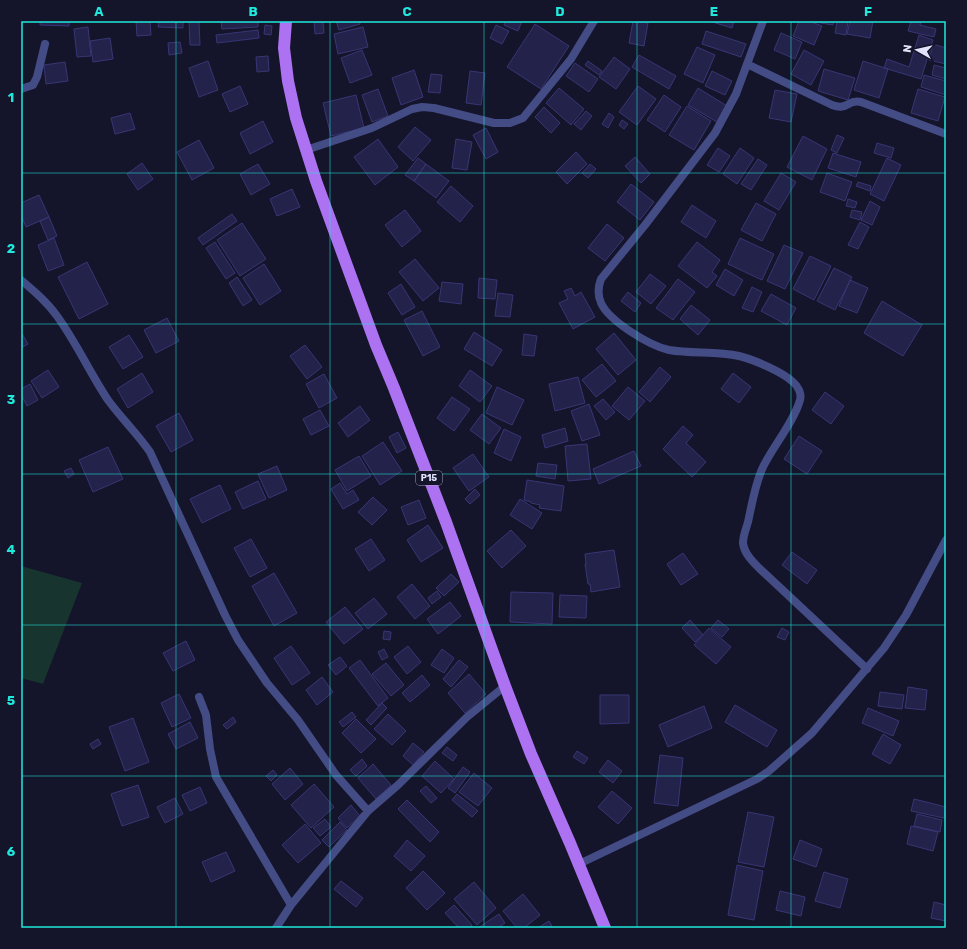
<svg xmlns="http://www.w3.org/2000/svg" width="967" height="949" viewBox="0 0 967 949" font-family="Rubik,sans-serif">
  <style>
    .green { fill: #18342e }
    .building { fill: #23224a; stroke: #383674 }
    .lines { fill: none; stroke-linecap: round; stroke-linejoin: round }
    .street { stroke: #444c85; stroke-width: 8 }
    .primary { stroke: #ad72f1; stroke-width: 12 }
    .grid { fill: none; stroke: #1fe9dc; stroke-width: 1; stroke-opacity: 0.55 }
    .labels { text-anchor: middle; dominant-baseline: central; stroke-width: 4; stroke-linejoin: round; paint-order: stroke }
    .shield { fill: #14142b; stroke: #a4a4bd; stroke-width: 1 }
    .shield-label { font-size: 9px; font-weight: bold; fill: #e1e2fc }
    .neatline { fill: none; stroke: #1fe9dc; stroke-width: 1.5 }
    .grid-label { font-size: 13px; text-anchor: middle; font-weight: bold; fill: #1fe9dc }
  </style>
  <rect width="100%" height="100%" fill="#14142b"/>
  <path class="green" d="M21 566 82 583 43 684 21 678Z"/>
  <path class="building" d="M40 21H69V26L40 25Z
    M136 21H150L151 35 137 36Z
    M159 21H183V28L158 27Z
    M189 21H199L200 45H190Z
    M221 21H258V27L222 29Z
    M314 21H323L324 33 315 34Z
    M336 21H360V24L339 30Z
    M505 21H522L518 31 504 25Z
    M633 21 648 23 644 46 629 43Z
    M709 21H734L732 28Z
    M799 21H809L822 26 814 45 793 36Z
    M815 21H834L833 25 815 22Z
    M837 21H848L846 35 835 33Z
    M850 21H873L870 38 847 34Z
    M911 21H921L920 25 936 29 934 37 908 31Z
    M535 24 569 46 541 89 507 67Z
    M265 25 272 26 271 35 264 34Z
    M496 25 509 31 502 44 490 38Z
    M88 27 91 56 77 57 74 29Z
    M363 27 368 47 338 54 334 34Z
    M258 30 259 38 217 43 216 35Z
    M706 31 746 44 741 57 702 44Z
    M781 33 802 42 795 59 774 50Z
    M919 35 933 40 921 79 884 68 887 59 909 67Z
    M110 38 113 59 93 62 90 41Z
    M180 42 182 53 169 55 168 43Z
    M933 44 946 48V64L929 60Z
    M697 47 715 55 703 83 684 74Z
    M362 50 372 75 350 83 341 58Z
    M804 50 824 61 811 85 791 74Z
    M639 55 676 76 669 89 632 67Z
    M268 56 269 71 257 72 256 57Z
    M614 57 630 69 616 89 599 77Z
    M208 61 218 90 199 97 189 68Z
    M588 61 602 71 599 75 585 65Z
    M863 61 888 69 879 98 854 90Z
    M65 62 68 81 46 84 44 65Z
    M575 63 598 79 589 92 566 76Z
    M934 65 946 68V79L932 75Z
    M824 69 855 78 848 100 818 91Z
    M414 70 423 97 401 105 392 78Z
    M470 71 485 73 481 105 466 103Z
    M712 71 732 81 725 95 705 86Z
    M431 74 442 75 440 93 428 92Z
    M924 75 946 81V95L921 87Z
    M240 86 248 104 230 112 222 94Z
    M638 86 656 99 637 125 619 112Z
    M559 88 584 109 571 125 546 103Z
    M698 88 727 106 717 122 688 105Z
    M378 89 388 116 372 122 362 95Z
    M918 89 945 97 938 121 911 113Z
    M775 90 797 94 791 122 769 118Z
    M356 95 364 128 331 136 323 103Z
    M664 95 681 107 665 132 647 120Z
    M687 106 711 121 694 150 669 135Z
    M544 107 560 123 551 133 535 117Z
    M586 111 592 116 581 130 574 124Z
    M130 113 135 129 115 134 111 118Z
    M609 113 614 117 608 128 602 124Z
    M622 120 628 124 624 129 619 125Z
    M263 121 273 142 250 154 240 133Z
    M415 127 431 140 413 161 398 147Z
    M486 128 498 152 486 159 473 135Z
    M837 135 844 138 837 153 831 150Z
    M803 136 827 149 812 180 787 167Z
    M378 139 398 167 375 185 354 157Z
    M456 139 472 142 467 170 452 168Z
    M199 140 214 168 192 180 177 152Z
    M877 143 894 148 891 158 874 153Z
    M718 148 730 156 719 172 707 165Z
    M740 148 754 158 737 184 723 174Z
    M576 152 587 164 567 184 556 172Z
    M833 153 861 162 856 177 828 168Z
    M635 157 650 174 641 183 625 166Z
    M418 158 426 164 414 181 405 175Z
    M887 158 901 165 884 201 870 194Z
    M758 159 767 165 751 190 741 184Z
    M142 163 153 179 138 190 127 174Z
    M258 164 270 184 251 195 240 174Z
    M426 164 449 181 436 198 414 181Z
    M590 164 596 169 588 178 582 173Z
    M781 173 796 182 779 210 764 201Z
    M827 173 852 182 845 201 820 192Z
    M858 182 871 186 870 191 856 186Z
    M631 184 654 202 640 220 617 202Z
    M451 186 473 206 460 222 437 202Z
    M292 189 300 207 277 216 270 199Z
    M39 195 49 217 26 227 21 215V203Z
    M848 199 857 202 855 208 846 206Z
    M870 201 880 207 872 225 861 220Z
    M756 203 776 214 762 241 741 230Z
    M692 205 716 221 706 238 681 222Z
    M405 210 421 231 402 247 385 225Z
    M852 210 862 212 860 220 850 217Z
    M232 214 237 221 203 245 198 238Z
    M49 217 57 236 48 240 40 221Z
    M860 222 869 227 858 249 848 245Z
    M242 223 266 259 240 276 217 240Z
    M607 224 624 238 605 261 588 248Z
    M54 238 64 265 48 271 38 245Z
    M740 238 774 254 762 280 728 264Z
    M215 242 235 273 226 279 206 248Z
    M697 242 720 260 712 272 717 276 707 288 678 266Z
    M784 245 803 253 785 289 767 281Z
    M810 256 831 266 814 300 793 289Z
    M415 259 439 288 423 301 399 272Z
    M87 262 108 304 79 319 58 277Z
    M264 264 281 291 260 305 243 278Z
    M834 268 852 277 835 310 817 301Z
    M725 269 743 280 734 296 716 285Z
    M650 274 666 286 651 304 636 292Z
    M237 277 252 300 243 306 229 283Z
    M479 278 497 280 495 299 478 298Z
    M678 279 695 292 673 320 656 308Z
    M850 280 868 288 857 313 839 306Z
    M442 282 463 284 461 304 439 301Z
    M401 284 415 307 402 315 388 293Z
    M752 287 762 292 753 312 742 308Z
    M571 288 575 296 581 292 595 317 573 329 559 303 568 299 564 291Z
    M628 292 641 303 635 312 621 301Z
    M498 293 513 295 510 317 495 316Z
    M771 294 796 308 787 325 761 311Z
    M882 301 922 325 903 356 864 333Z
    M691 305 710 320 698 335 680 319Z
    M422 311 440 347 423 356 404 320Z
    M167 318 179 341 156 353 144 330Z
    M21 332 28 344 21 348Z
    M474 332 502 350 492 366 464 349Z
    M614 333 636 360 618 375 596 349Z
    M524 334 537 336 534 356 522 355Z
    M129 335 143 357 123 369 109 347Z
    M305 345 322 367 307 379 290 356Z
    M602 364 616 381 596 397 582 380Z
    M660 367 671 377 650 402 639 392Z
    M48 370 59 387 42 398 31 381Z
    M470 370 492 386 480 402 459 386Z
    M142 373 153 392 128 408 117 389Z
    M733 373 751 387 739 403 721 389Z
    M324 374 337 398 319 408 306 384Z
    M578 377 585 403 555 411 549 384Z
    M30 384 38 400 27 406 21 394V389Z
    M497 387 524 400 512 425 486 413Z
    M628 387 645 401 629 420 612 406Z
    M825 392 844 406 831 424 812 410Z
    M452 397 470 409 454 431 437 418Z
    M603 399 615 412 606 420 594 406Z
    M589 404 600 435 582 441 571 411Z
    M360 406 370 420 348 437 338 423Z
    M320 410 329 426 311 435 303 419Z
    M179 413 193 440 171 452 156 426Z
    M482 414 501 428 489 444 470 430Z
    M683 426 693 435 686 443 706 462 692 477 663 449Z
    M565 428 568 441 545 448 542 435Z
    M504 429 521 437 511 461 494 453Z
    M398 432 406 448 397 453 389 437Z
    M799 436 822 451 807 474 784 459Z
    M383 442 402 471 380 485 362 456Z
    M587 444 591 479 568 481 565 446Z
    M108 447 123 479 93 492 79 460Z
    M634 451 641 466 599 484 593 469Z
    M473 454 489 477 469 491 453 468Z
    M359 456 371 476 347 491 335 470Z
    M538 463 557 465 555 479 536 476Z
    M277 466 287 490 269 498 258 474Z
    M71 468 74 474 68 478 64 471Z
    M527 480 564 486 561 511 539 508 540 505 531 503V502L524 500Z
    M258 481 266 499 243 509 235 492Z
    M340 483 347 494 353 490 359 500 343 509 331 489Z
    M220 485 231 509 202 523 190 499Z
    M475 489 480 495 470 504 465 499Z
    M373 497 387 510 372 525 358 512Z
    M520 499 542 513 532 529 510 515Z
    M419 500 426 518 408 525 401 507Z
    M428 525 443 548 421 562 407 540Z
    M511 530 526 546 502 568 487 551Z
    M251 539 267 568 250 577 234 548Z
    M371 539 385 560 369 571 355 549Z
    M614 550 620 587 591 592 590 584H588L585 564H586L585 554Z
    M792 552 817 570 807 584 782 565Z
    M683 553 698 574 681 585 667 564Z
    M274 573 297 613 274 626 252 586Z
    M451 574 459 582 444 596 436 588Z
    M412 584 430 606 415 619 397 597Z
    M437 591 441 597 432 604 428 598Z
    M511 592 553 593 552 624 510 622Z
    M560 595 587 596 586 618 559 617Z
    M374 598 387 614 368 629 355 613Z
    M450 602 461 616 438 634 427 619Z
    M345 607 363 629 344 644 326 622Z
    M690 620 703 635 695 642 682 628Z
    M718 620 729 629 722 637 711 628Z
    M709 628 731 647 716 664 694 645Z
    M782 628 789 632 785 640 777 637Z
    M384 631 391 632 390 640 383 639Z
    M186 641 195 660 173 671 163 653Z
    M291 646 310 673 292 685 274 658Z
    M408 646 421 662 407 674 394 657Z
    M384 649 388 657 382 660 378 652Z
    M442 649 454 658 444 673 431 665Z
    M340 657 347 666 336 675 328 665Z
    M360 660 388 698 378 706 349 668Z
    M459 660 468 667 451 687 443 679Z
    M386 663 404 685 391 696 372 674Z
    M469 674 486 694 465 713 448 693Z
    M422 675 430 685 410 702 402 693Z
    M322 677 333 692 317 705 306 690Z
    M908 687 927 690 925 710 905 708Z
    M880 692 904 695 902 709 878 706Z
    M179 694 191 718 172 727 161 703Z
    M600 695H629V723L600 724Z
    M382 703 387 708 371 725 366 720Z
    M735 705 777 730 767 747 725 722Z
    M704 706 712 728 668 747 659 725Z
    M868 708 899 721 893 736 862 723Z
    M352 712 356 717 343 727 339 722Z
    M388 714 406 731 392 745 374 729Z
    M233 717 236 722 227 729 223 725Z
    M133 718 149 762 125 771 109 727Z
    M356 719 376 739 361 753 342 733Z
    M190 722 198 738 176 749 168 734Z
    M883 734 901 745 890 764 872 754Z
    M98 739 101 744 93 749 90 744Z
    M413 743 424 752 413 765 403 756Z
    M447 747 457 755 453 761 442 753Z
    M577 751 588 758 584 764 573 757Z
    M660 755 683 758 678 806 654 803Z
    M362 759 367 766 356 776 350 770Z
    M608 760 622 771 613 783 599 772Z
    M435 761 454 779 441 793 422 776Z
    M373 764 391 785 376 799 358 778Z
    M463 767 470 772 455 793 448 788Z
    M290 768 303 784 285 800 272 784Z
    M273 770 277 775 271 781 266 776Z
    M474 773 492 788 478 806 459 792Z
    M314 784 334 807 311 828 291 805Z
    M138 785 149 817 122 826 111 794Z
    M426 786 437 798 431 803 420 791Z
    M200 787 207 803 190 811 182 795Z
    M612 791 632 808 618 824 598 807Z
    M457 794 478 811 472 817 452 800Z
    M175 798 183 814 165 823 157 807Z
    M914 799 946 807 944 818 911 811Z
    M407 800 439 832 430 842 398 809Z
    M351 805 360 816 347 828 338 818Z
    M748 812 774 817 764 867 738 862Z
    M917 814 942 820 940 832 914 826Z
    M325 819 331 827 320 836 313 828Z
    M340 822 347 830 329 847 322 840Z
    M305 824 321 843 298 863 282 845Z
    M911 826 938 832 933 851 907 844Z
    M407 840 425 856 411 871 394 856Z
    M800 840 822 849 816 867 793 859Z
    M226 852 235 871 211 882 202 862Z
    M737 865 763 871 754 920 728 915Z
    M423 871 445 893 427 910 406 888Z
    M824 872 848 879 840 908 815 901Z
    M341 881 363 898 356 907 334 889Z
    M474 882 496 908 477 925 454 899Z
    M780 891 805 897 801 916 776 910Z
    M523 894 540 915 524 928H517L503 911Z
    M934 902 946 905V921L931 918Z
    M454 905 472 925 470 928H459L445 913Z
    M499 914 505 923 498 928H478Z
    M549 921 553 928H538Z"/>
  <g class="lines">
    <path class="street" d="M763 21 736 94 715 133 645 225 601 279C598 287 597 294 601 303 609 321 650 346 669 350 692 354 716 351 739 356 752 359 783 372 793 382 798 386 802 394 800 400 794 422 773 446 763 467 755 484 752 504 748 522 746 529 743 536 743 543 744 553 752 561 759 568L867 669
      M747 64 832 105C848 111 847 99 861 102L946 134
      M21 89 33 85 37 77 45 44
      M306 150 372 128 412 109 422 107 434 108 494 123H510L523 118 571 59 594 21
      M21 280C34 291 47 302 57 316 76 342 90 373 108 400 121 418 137 433 150 452L225 615 238 640 267 683 298 720 336 775 368 811
      M199 697 206 715 210 749 216 777 291 905
      M579 864 757 779 769 771 812 733 884 648 906 615 946 540
      M276 928 291 905 368 811 398 785 467 717 505 686"/>
    <path class="primary" d="M286 21 284 48 288 81 296 118 316 181 376 345 394 388 446 522 505 686 531 754 570 843 605 928"/>
  </g>
  <path class="grid" d="M176 21V928M330 21V928M484 21V928M637 21V928M791 21V928M21 173H946M21 324H946M21 474H946M21 625H946M21 776H946"/>
  <g class="labels">
    <rect class="shield" x="416" y="471" width="26" height="14" rx="3"/>
    <g class="shield-label">
      <text x="429" y="478">P15</text>
    </g>
  </g>
  <rect width="967" height="949" fill="none" stroke="#14142b" stroke-width="44"/>
  <g transform="translate(917 50) rotate(278)" stroke="#14142b" stroke-width="3" paint-order="stroke">
  <path d="M0-3L7 15L0 10L-7 15Z" fill="#e1e2fc"/>
  <text y="-6" font-size="11" font-weight="bold" text-anchor="middle" fill="#e1e2fc">N</text>
  </g>
  <rect x="22" y="22" width="923" height="905" class="neatline"/>
  <g class="grid-label">
    <text x="99" y="16">A</text>
    <text x="253" y="16">B</text>
    <text x="407" y="16">C</text>
    <text x="560" y="16">D</text>
    <text x="714" y="16">E</text>
    <text x="868" y="16">F</text>
    <text x="11" y="102">1</text>
    <text x="11" y="253">2</text>
    <text x="11" y="404">3</text>
    <text x="11" y="554">4</text>
    <text x="11" y="705">5</text>
    <text x="11" y="856">6</text>
  </g>
</svg>
